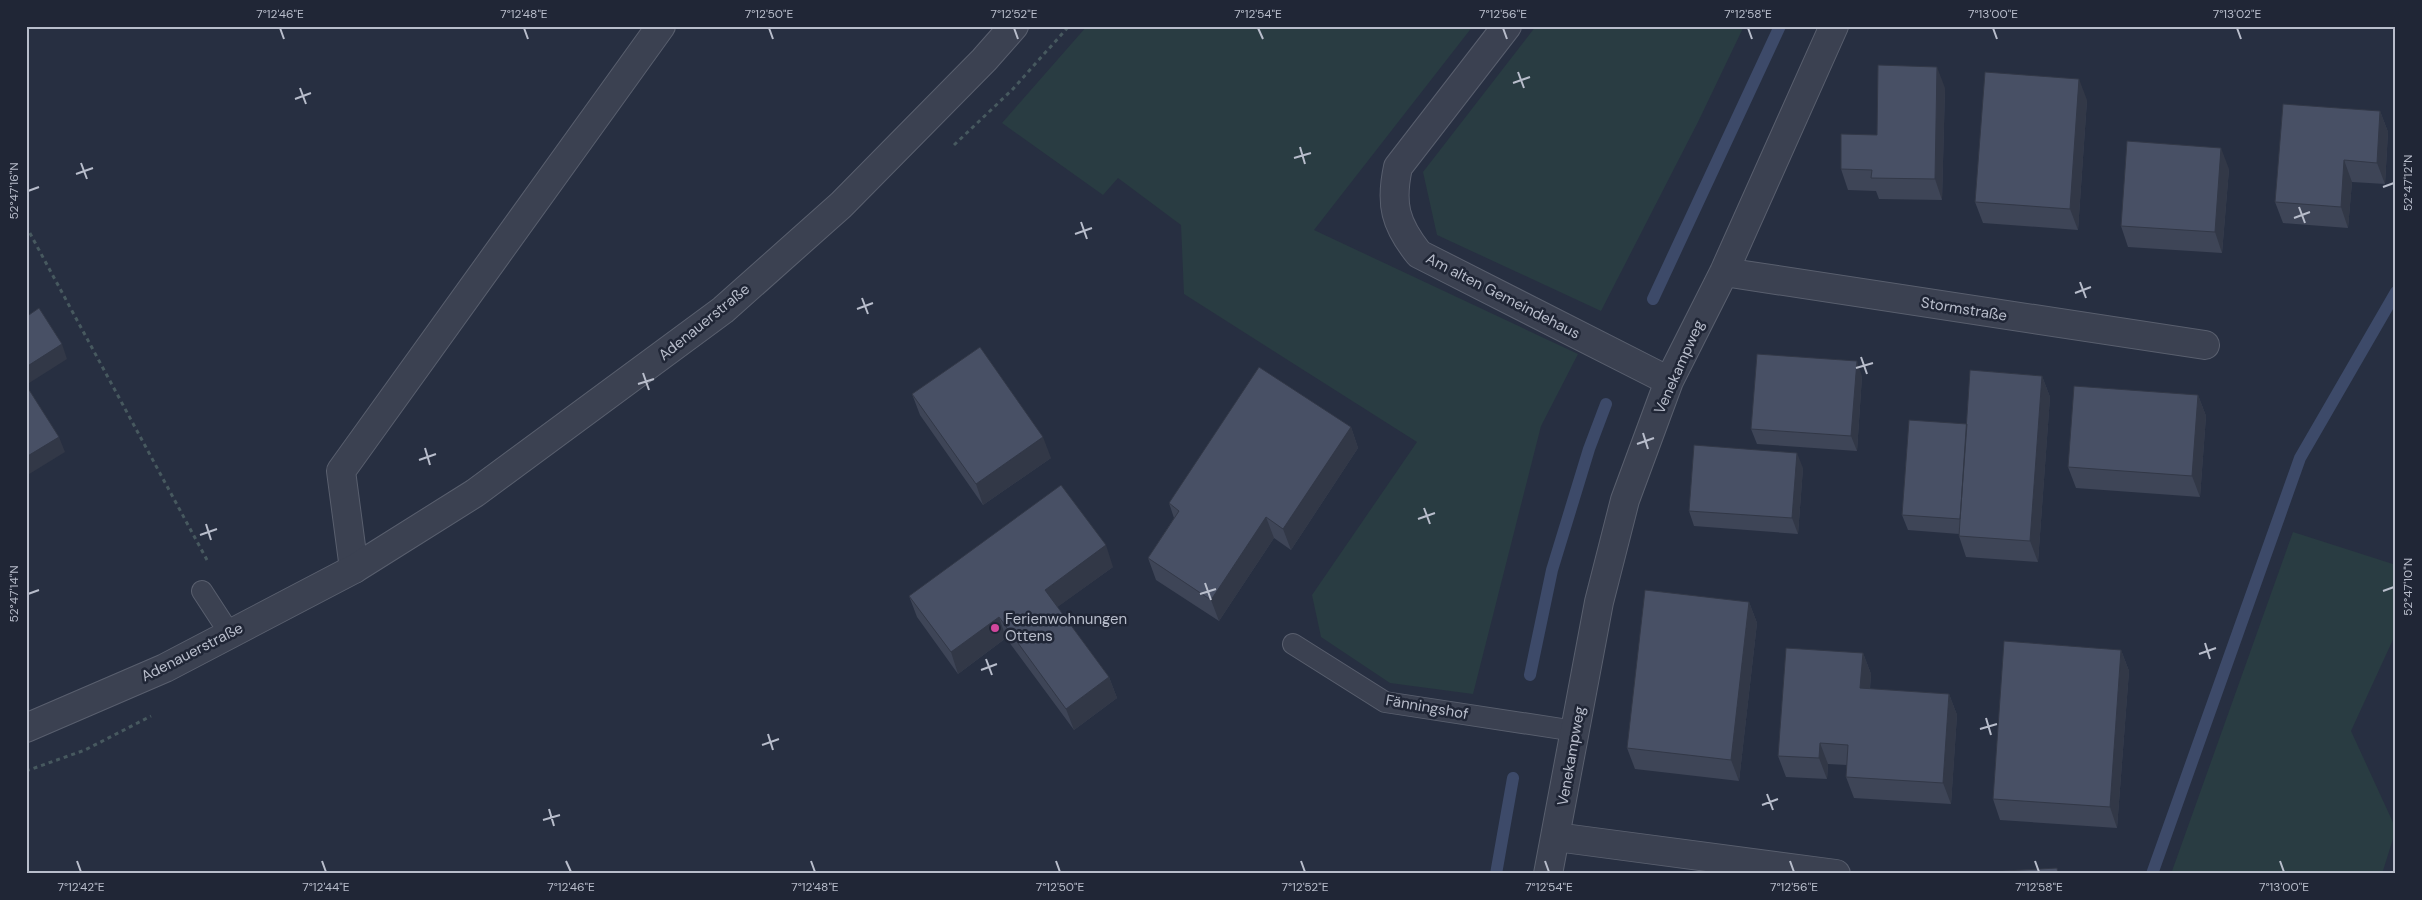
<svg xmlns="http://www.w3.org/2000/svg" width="2422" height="900" viewBox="0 0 2422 900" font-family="'DM Sans',sans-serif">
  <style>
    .green { fill: #293c42 }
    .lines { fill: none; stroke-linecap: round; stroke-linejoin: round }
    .stream { stroke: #3d4a69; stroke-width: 12 }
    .service-casing { stroke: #595f6e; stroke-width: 22 }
    .minor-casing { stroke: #595f6e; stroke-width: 30 }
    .tertiary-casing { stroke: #595f6e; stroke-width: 30 }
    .path { stroke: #47595f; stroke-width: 3; stroke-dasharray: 4 4; stroke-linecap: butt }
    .service { stroke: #3b4151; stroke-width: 20 }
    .minor { stroke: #3b4151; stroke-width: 28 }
    .tertiary { stroke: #3b4151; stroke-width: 28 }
    .wall { fill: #3e4557 }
    .shaded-wall { fill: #323847 }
    .building { fill: #485065; stroke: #323847 }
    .ticks { fill: none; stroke: #b8bdcb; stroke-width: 2 }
    .hotel-dot { fill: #d1479c; stroke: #202636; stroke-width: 2 }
    .labels { text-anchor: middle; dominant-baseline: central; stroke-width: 5; stroke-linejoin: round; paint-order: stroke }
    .street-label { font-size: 15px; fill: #b8bdcb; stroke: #202636 }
    .poi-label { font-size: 15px; fill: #b8bdcb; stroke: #202636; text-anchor: start }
    .neatline { fill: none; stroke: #b8bdcb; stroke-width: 2 }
    .ticks-label { font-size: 12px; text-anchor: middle; fill: #b8bdcb }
  </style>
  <rect width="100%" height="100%" fill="#272f41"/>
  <path class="green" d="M1087 26H1473L1314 230 1578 354 1541 426 1473 694 1390 683 1321 637 1312 595 1417 442 1184 294 1181 225 1118 178 1103 195 1002 123Z
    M1536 26H1744L1698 122 1601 311 1437 235 1423 172Z
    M2293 532 2396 565V633L2351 731 2396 829 2382 874H2171Z"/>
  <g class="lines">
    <path class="stream" d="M1653 299 1780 26
      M1530 675 1552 570 1589 449 1606 404
      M1496 874 1513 778
      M2152 874 2300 458 2396 292"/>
    <g class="service-casing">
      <path id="service" d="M202 591 230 634
        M1293 644 1385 702 1575 731"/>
    </g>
    <g class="minor-casing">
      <path id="minor" d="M1507 26 1398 167C1390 204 1395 224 1419 254L1669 381
        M1724 272 2205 345
        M354 569 341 471 661 26
        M1556 837 1836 874
        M1548 874 1599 602 1625 500 1669 381 1724 272 1834 26"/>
    </g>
    <g class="tertiary-casing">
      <path id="tertiary" d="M26 728 165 668 230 634 354 569 475 493 723 310 841 205 984 60 1014 26"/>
    </g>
    <path class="path" d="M954 145 1012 90 1069 26
      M26 226 207 560
      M26 771 85 750 151 716"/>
    <use href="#service" class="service"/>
    <use href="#minor" class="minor"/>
    <use href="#tertiary" class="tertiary"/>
  </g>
  <path class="wall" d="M1945 88 1942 200 1879 199 1876 191 1848 190 1841 169 1877 135Z
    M2087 100 2078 230 1983 223 1975 202Z
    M2380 111 2388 132 2385 184 2352 182 2348 228 2283 223 2275 202Z
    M2229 169 2222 253 2128 247 2121 226Z
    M1862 376 1857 451 1757 444 1751 429Z
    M2042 376 2050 397 2038 562 1966 557 1959 536V534L1908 530 1902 515 1967 424Z
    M912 394 1051 458 983 505 920 415Z
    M2198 395 2206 416 2200 497 2076 488 2068 467Z
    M1351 427 1358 448 1291 550 1274 538 1219 621 1156 580 1148 558 1174 518 1169 503Z
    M1803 468 1798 534 1694 526 1689 511Z
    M1113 567 1057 607 1109 677 1117 698 1074 730 1006 638 958 674 917 617 909 596Z
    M1749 602 1757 623 1739 781 1635 769 1627 748Z
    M2121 650 2129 671 2117 828 2000 820 1993 799Z
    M1863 653 1871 674 1870 689 1949 694 1957 715 1951 804 1854 798 1846 777 1847 765 1828 764 1827 779 1786 777 1778 756Z"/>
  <path class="shaded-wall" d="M1937 67 1945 88 1942 200 1935 179Z
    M2079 79 2087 100 2078 230 2070 209Z
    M2380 111 2388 132 2385 184 2377 163Z
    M2221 148 2229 169 2222 253 2215 232Z
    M2344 160 2352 182 2348 228 2341 207Z
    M62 344 67 359 26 385V367Z
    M1857 361 1862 376 1857 451 1851 436Z
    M2042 376 2050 397 2038 562 2030 541Z
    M2198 395 2206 416 2200 497 2192 476Z
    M1351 427 1358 448 1291 550 1283 529Z
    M59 437 65 452 26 476V457Z
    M1043 437 1051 458 983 505 976 484Z
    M1797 453 1803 468 1798 534 1792 518Z
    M1266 517 1274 538 1219 621 1211 600Z
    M1106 545 1113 567 1052 611 1045 590Z
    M1749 602 1757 623 1739 781 1731 760Z
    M999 617 1006 638 958 674 951 652Z
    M2121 650 2129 671 2117 828 2110 807Z
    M1863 653 1871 674 1868 709 1860 688Z
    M1109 677 1117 698 1074 730 1066 709Z
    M1949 694 1957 715 1951 804 1943 783Z
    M1820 743 1828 764 1827 779 1819 758Z"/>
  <path class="building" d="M1878 65 1937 67 1935 179 1871 178 1872 170 1841 169V134L1877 135Z
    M1985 72 2079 79 2070 209 1975 202Z
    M2283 104 2380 111 2377 163 2344 160 2341 207 2275 202Z
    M2127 141 2221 148 2215 232 2121 226Z
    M39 308 62 344 26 367V317Z
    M980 347 1043 437 976 484 912 394Z
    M1757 354 1857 361 1851 436 1751 429Z
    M1259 367 1351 427 1283 529 1266 517 1211 600 1148 558 1179 511 1169 503Z
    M1970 370 2042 376 2030 541 1959 536Z
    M26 385 59 437 26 457Z
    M2074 386 2198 395 2192 476 2068 467Z
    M1909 420 1967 424 1960 519 1902 515Z
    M1694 445 1797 453 1792 518 1689 511Z
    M1061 485 1106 545 1045 590 1109 677 1066 709 999 617 951 652 909 596Z
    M1645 590 1749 602 1731 760 1627 748Z
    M2004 641 2121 650 2110 807 1993 799Z
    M1786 648 1863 653 1860 688 1949 694 1943 783 1846 777 1848 745 1820 743 1819 758 1778 756Z
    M2057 868 2058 874H1952Z"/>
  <path class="ticks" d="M280 28 284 39M524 28 528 39M769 28 773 39M1014 28 1018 39M1258 28 1263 39M1503 28 1507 39M1748 28 1752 39M1993 28 1997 39M2237 28 2241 39M1518 72 1524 88M1513 83 1530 77M300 88 306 104M295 99 311 93M1300 147 1305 164M1294 158 1311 153M81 163 87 179M76 174 93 168M2383 187 2394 183M28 191 39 187M2299 207 2305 223M2294 218 2310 212M1081 222 1087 239M1075 234 1092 228M2080 282 2086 298M2075 293 2091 287M862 298 868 314M857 309 873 303M1861 357 1867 374M1856 368 1873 363M643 373 649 390M638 384 654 379M1643 433 1648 449M1637 444 1654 438M425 448 430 465M419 460 436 454M1424 508 1430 524M1418 519 1435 513M206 524 211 540M200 535 217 529M1205 583 1211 600M2383 591 2394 587M28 594 39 590M1200 594 1216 589M2205 643 2210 659M2199 654 2216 648M986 659 992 675M981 670 997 664M1986 718 1991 735M1980 729 1997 724M768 734 773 750M762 745 779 739M1767 794 1773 810M1762 805 1778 799M549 809 554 826M543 820 560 815M77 861 81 872M322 861 326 872M566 861 571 872M811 861 815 872M1056 861 1060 872M1301 861 1305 872M1545 861 1549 872M1790 861 1794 872M2035 861 2039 872M2280 861 2284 872"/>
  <circle class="hotel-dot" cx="995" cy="628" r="5"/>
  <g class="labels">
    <g class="street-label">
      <text transform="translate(1503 296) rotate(27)">Am alten Gemeindehaus</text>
      <text transform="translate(1964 309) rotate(9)">Stormstraße</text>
      <text transform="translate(704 322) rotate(-39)">Adenauerstraße</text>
      <text transform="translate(1679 367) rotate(-66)">Venekampweg</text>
      <text transform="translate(192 652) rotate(-27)">Adenauerstraße</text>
      <text transform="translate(1427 707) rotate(10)">Fänningshof</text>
      <text transform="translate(1571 756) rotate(-80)">Venekampweg</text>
    </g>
    <g class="poi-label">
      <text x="1005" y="619">Ferienwohnungen<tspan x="1005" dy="17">Ottens</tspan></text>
    </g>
  </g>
  <rect width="2422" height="900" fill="none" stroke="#202636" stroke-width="55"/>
  <rect x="28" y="28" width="2366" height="844" class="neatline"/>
  <g class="ticks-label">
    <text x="280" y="18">7°12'46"E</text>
    <text x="524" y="18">7°12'48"E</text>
    <text x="769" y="18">7°12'50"E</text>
    <text x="1014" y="18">7°12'52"E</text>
    <text x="1258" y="18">7°12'54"E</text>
    <text x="1503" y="18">7°12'56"E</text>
    <text x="1748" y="18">7°12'58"E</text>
    <text x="1993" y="18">7°13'00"E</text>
    <text x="2237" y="18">7°13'02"E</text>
    <text transform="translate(2408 183) rotate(-90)" y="4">52°47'12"N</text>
    <text transform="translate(14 191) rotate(-90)" y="4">52°47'16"N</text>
    <text transform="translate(2408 587) rotate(-90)" y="4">52°47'10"N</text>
    <text transform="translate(14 594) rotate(-90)" y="4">52°47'14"N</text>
    <text x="81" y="891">7°12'42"E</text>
    <text x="326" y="891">7°12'44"E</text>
    <text x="571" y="891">7°12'46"E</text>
    <text x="815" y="891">7°12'48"E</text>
    <text x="1060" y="891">7°12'50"E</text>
    <text x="1305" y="891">7°12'52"E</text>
    <text x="1549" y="891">7°12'54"E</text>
    <text x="1794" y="891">7°12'56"E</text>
    <text x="2039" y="891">7°12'58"E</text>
    <text x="2284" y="891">7°13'00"E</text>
  </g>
</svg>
